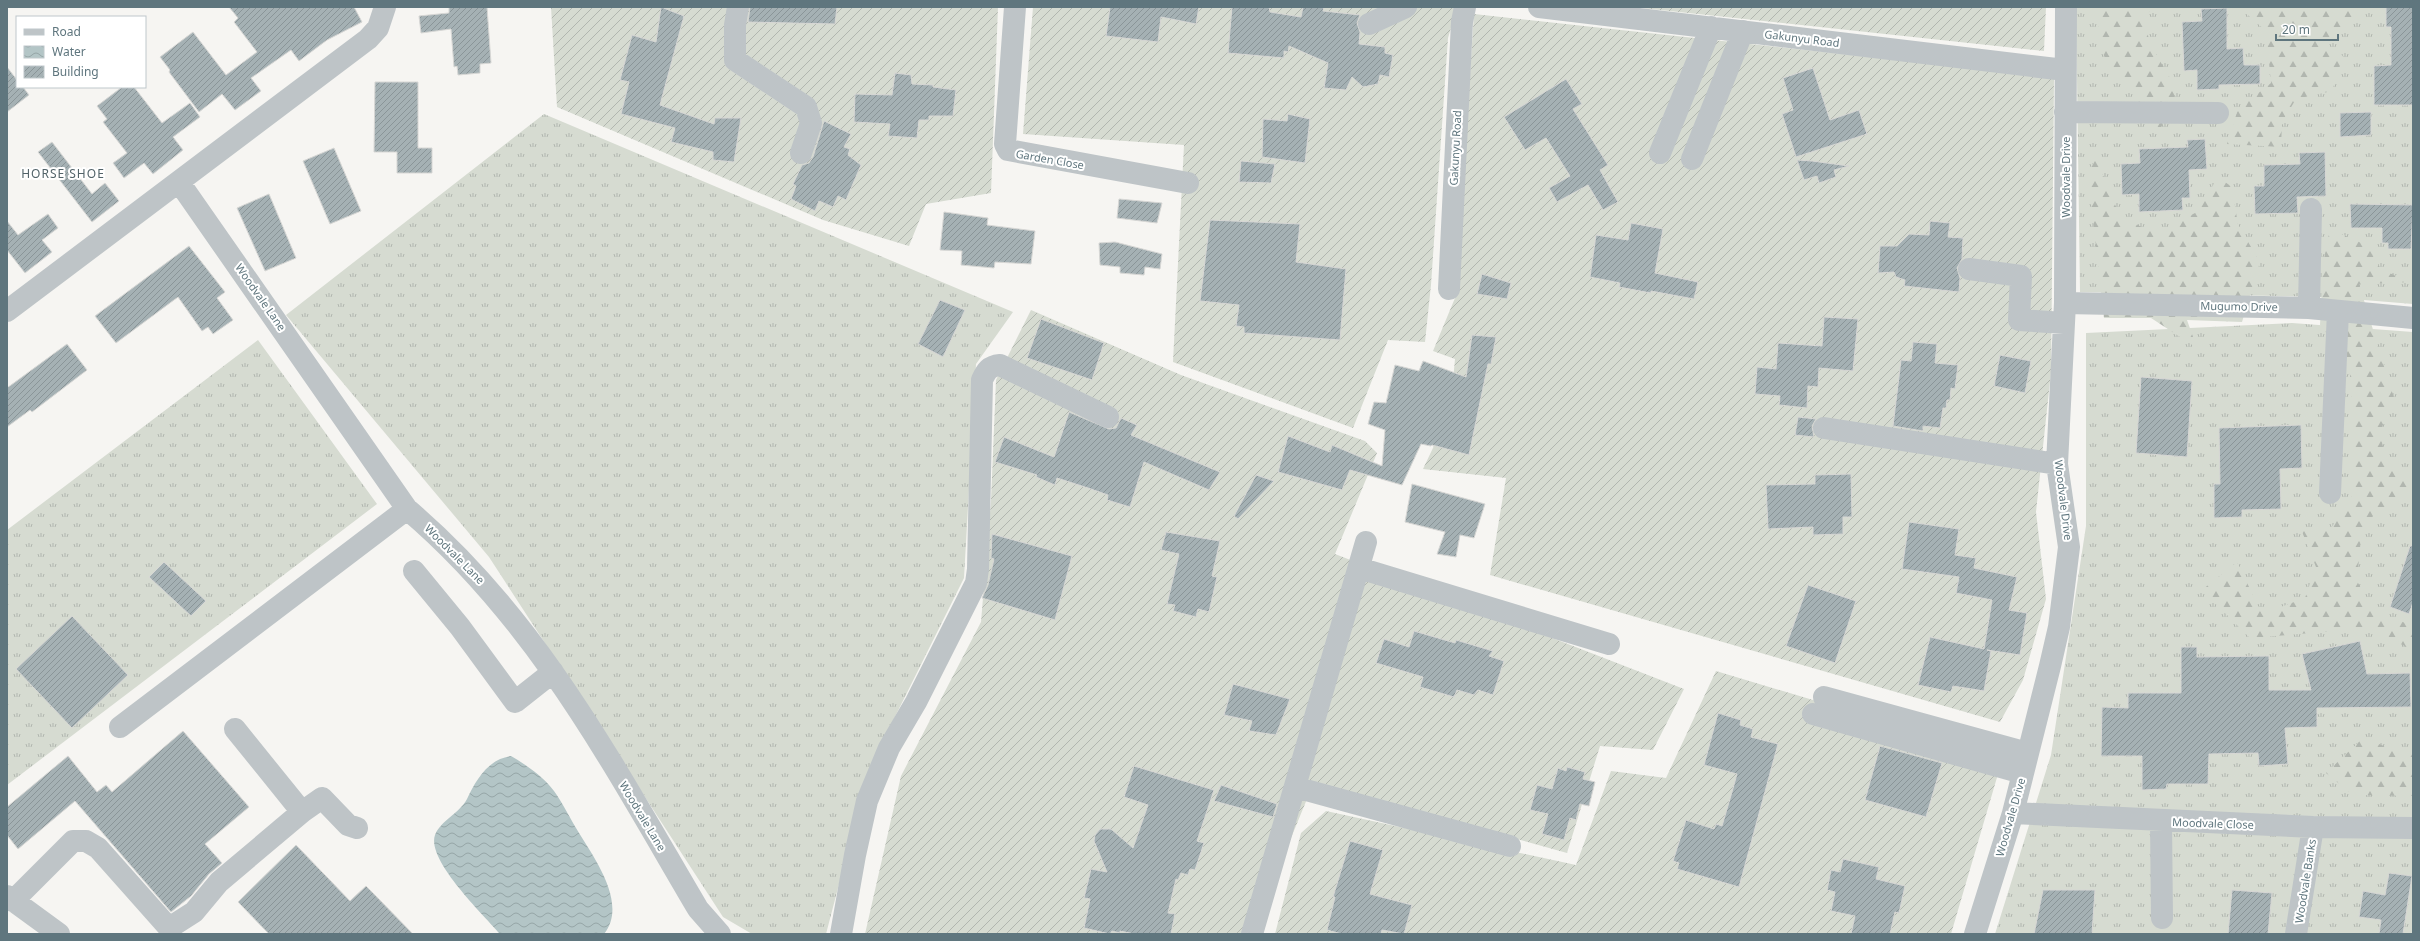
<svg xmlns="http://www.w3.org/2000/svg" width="2420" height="941" viewBox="0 0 2420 941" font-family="'Noto Sans',sans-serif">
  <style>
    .grass { fill: url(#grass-tufts) }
    .forest { fill: url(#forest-firs) }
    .garden { fill: url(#garden-furrows) }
    .water { fill: url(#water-waves) }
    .building { fill: url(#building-hatch); stroke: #d7d7d5 }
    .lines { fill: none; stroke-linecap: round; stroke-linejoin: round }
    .minor { stroke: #bec4c7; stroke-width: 22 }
    .labels { text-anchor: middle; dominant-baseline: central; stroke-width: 4; stroke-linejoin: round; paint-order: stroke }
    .street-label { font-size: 11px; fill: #5f767e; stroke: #fff }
    .neighbourhood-label { font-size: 12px; letter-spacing: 1px; fill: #526369; stroke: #fff }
  </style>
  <defs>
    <pattern id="grass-tufts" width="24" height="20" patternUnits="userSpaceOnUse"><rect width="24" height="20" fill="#d6dbd1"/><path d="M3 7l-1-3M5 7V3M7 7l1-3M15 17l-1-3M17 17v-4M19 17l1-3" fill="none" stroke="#b1b6af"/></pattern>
    <pattern id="forest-firs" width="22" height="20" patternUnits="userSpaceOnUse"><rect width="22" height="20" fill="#d6dbd1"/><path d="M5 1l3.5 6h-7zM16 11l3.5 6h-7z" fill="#b1b6af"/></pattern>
    <pattern id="garden-furrows" width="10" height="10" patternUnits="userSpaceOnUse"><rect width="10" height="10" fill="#d6dbd1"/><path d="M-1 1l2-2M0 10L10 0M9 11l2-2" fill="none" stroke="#b1b6af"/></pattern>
    <pattern id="water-waves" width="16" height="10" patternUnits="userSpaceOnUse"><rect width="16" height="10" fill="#b3c5c6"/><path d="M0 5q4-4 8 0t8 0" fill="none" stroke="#95a5a6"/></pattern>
    <pattern id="building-hatch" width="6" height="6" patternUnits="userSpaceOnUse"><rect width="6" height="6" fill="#a5b1b4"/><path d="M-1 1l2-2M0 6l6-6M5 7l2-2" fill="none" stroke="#8a9598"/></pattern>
  </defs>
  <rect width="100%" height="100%" fill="#f6f5f2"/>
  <path class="grass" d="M2076 7H2413V304L2327 297 2080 292Z
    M544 114 1013 312 976 364 964 578 869 769 826 934H752L723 917 489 557 286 315Z
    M2292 323 2413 332V934H1995L2051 755 2086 526V333Z
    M258 340 377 504 7 785V530Z"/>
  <path class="forest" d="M2098 7H2153L2144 18 2150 44 2177 90 2160 130 2099 49Z
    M2239 7H2371L2325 44 2343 56 2332 91 2296 99 2282 122 2281 147 2227 144 2238 109 2271 83 2266 31Z
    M2096 156 2108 189 2121 218 2156 233 2197 212 2218 177 2232 187 2238 225 2260 262 2242 322 2187 320 2197 348 2151 318H2104L2088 175Z
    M2330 229 2368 246 2381 270 2413 282 2359 284 2394 398 2380 432 2386 462 2413 486V493L2373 516 2361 537 2357 581 2375 614 2413 625V651L2374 628 2250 638 2202 590 2237 562 2262 614 2305 598 2316 567 2301 529 2330 530 2353 494V418L2349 361 2320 325 2323 264Z
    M2364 737 2399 753 2413 754V796L2353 795 2326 773Z"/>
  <path class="garden" d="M551 7H998L991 193 926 204 909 246 823 220 557 107Z
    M1033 7H1457L1448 38 1431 285 1425 342 1388 340 1353 428 1173 362 1184 145 1023 134Z
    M1632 7H2046L2044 51Z
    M1474 14 2054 77 2051 372 2036 512 2046 599 2023 680 2000 722 1490 575 1506 478 1423 469 1450 412 1455 359 1433 351 1455 298Z
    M1031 310 1181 375 1365 441 1377 453 1335 554 1684 689 1653 750 1600 746 1567 853 1314 782 1284 855 1263 934H865L901 776 981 622 991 501 996 380Z
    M1716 671 2003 757 1951 934H1275L1301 833 1326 811 1576 865 1611 771 1666 778Z"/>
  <path class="water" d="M511 756C526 765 543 776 554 791 562 802 569 816 576 828 592 855 629 903 604 934H500C484 915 426 860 435 835 441 820 459 814 467 799 476 780 488 759 511 756Z"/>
  <path class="building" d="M229 7H354L362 22 327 40 299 61 291 50 251 78 261 91 235 110 222 94 199 112 169 72 170 70 160 57 193 32 226 75 257 52 234 22 238 18Z
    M449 7H487L491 63 480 64V73L458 75 457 66 454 67 451 29 421 33 419 16 449 13Z
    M661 7 684 16 660 105 714 124 715 118H741L734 162 713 160V152L671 142 675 128 621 114 629 82 620 80 632 35 656 42Z
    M750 7H837L835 24 748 22Z
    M1110 7H1199L1196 24 1161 17 1158 42 1106 36Z
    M1232 7H1269L1270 12 1301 17 1303 7H1324L1323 11 1360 15 1357 23 1360 32 1359 44 1385 47V53L1393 55 1389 77 1380 75 1378 84 1363 87 1352 77 1346 90 1324 88 1328 63 1289 46 1288 52 1284 51V58L1228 53Z
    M2386 7H2413V105H2374V66L2391 65V27H2386Z
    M2227 8V49L2243 48 2244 65H2260V84L2219 85V89L2197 90V70L2184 71 2182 22 2202 21 2201 9Z
    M7 67 17 80V87H23L29 95 7 112Z
    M1813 68 1830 120 1859 110 1867 134 1796 157 1782 114 1793 110 1783 78Z
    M895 73 911 75 912 84 933 85V87L956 90 953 116H929V120H919L917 138 888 136 890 124 854 122 855 94 892 95Z
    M1566 79 1582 104 1573 109 1608 165 1600 170 1618 202 1603 210 1588 185 1557 202 1549 188 1570 176 1546 138 1525 150 1504 117Z
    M375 82H418V148H432V173H397V152H374Z
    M122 87H134L162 123 190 103 200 117 173 137 183 150 153 174 144 163 124 178 113 163 127 153 103 122 107 119 97 106Z
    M2371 112V135L2340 137V113Z
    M1288 114 1310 119 1305 163 1262 157 1263 119 1287 121Z
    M824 121 851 134 844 147 850 149 848 155 861 165 846 200 838 196 833 207 819 201 815 211 791 199 796 186 793 184 802 165 809 163 813 157Z
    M2205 139 2207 169 2189 170 2190 198H2182L2183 210 2139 212V194L2122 195 2121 164 2140 163 2139 149 2188 147 2187 140Z
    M52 142 92 194 105 183 119 201 92 222 38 152Z
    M334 148 361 211 330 224 303 161Z
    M2325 152 2326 196 2297 197 2298 213 2255 214 2254 186H2264V165L2300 164 2299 153Z
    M1797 160 1812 161 1849 166 1834 170 1836 177 1819 183 1817 176 1804 180Z
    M1241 161 1275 164 1271 183 1239 182Z
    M269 194 296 258 265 271 237 208Z
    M1119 199 1162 203 1157 223 1117 218Z
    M2350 204 2413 205 2411 249H2388V243H2382V228H2351Z
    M944 212 988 218 987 225 1035 231 1031 264 995 262 994 268 961 265 962 251 940 250Z
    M48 214 58 228 42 240 52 252 25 273 7 250V221L18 235Z
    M1210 220 1300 224 1296 262 1346 269 1340 340 1244 333V327L1236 326 1239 305 1200 301Z
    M1930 221 1950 223 1948 237 1963 238 1962 259 1957 268 1960 278 1959 292 1904 286 1905 280 1896 277 1894 272 1878 273 1880 246H1897L1909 234 1929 235Z
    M1631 223 1663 229 1655 273 1698 282 1694 299 1651 291V293L1619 287 1620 283 1590 277 1596 235 1628 240Z
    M1115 242 1162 254 1160 269 1145 267 1144 275 1120 273V267L1100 265 1099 243Z
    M189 246 225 292 217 298 233 320 213 334 208 327 202 331 178 297 116 343 95 316Z
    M1482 274 1511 283 1507 299 1477 294Z
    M940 300 965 310 943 357 918 344Z
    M1824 317 1858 319 1853 371 1819 368 1818 387 1808 386 1807 408 1779 405 1780 396 1755 394 1757 367 1776 369 1778 343 1822 346Z
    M1041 319 1104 343 1092 380 1027 358Z
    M1472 335 1496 337 1491 364H1488L1469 455 1432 445 1431 446 1421 444 1402 485 1350 470 1342 490 1278 472 1288 436 1330 452 1332 445 1382 466 1385 430 1368 424 1374 402 1386 403 1395 365 1419 371 1423 361 1466 377Z
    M1913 342 1937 344 1935 363 1958 365 1955 389 1951 388 1950 400H1947L1946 408H1943L1940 428 1923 426V431L1893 426 1901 360 1911 361Z
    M67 344 87 370 32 412 30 410 7 427V388Z
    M2000 355 2031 361 2025 393 1994 386Z
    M2141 377 2192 381 2187 457 2136 453Z
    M1069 412 1109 429 1116 428 1121 418 1137 425 1131 435 1220 472 1209 490 1144 462 1130 507 1107 500 1108 495 1088 488 1057 478 1055 485 1036 477 1037 475 995 462 1004 437 1054 457Z
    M1798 417 1816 419 1812 426 1814 437 1795 435Z
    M2301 425 2302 468 2280 469 2281 509 2242 510V517L2214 518V484H2220L2219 428Z
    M1851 474 1852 517H1843V534L1813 535V527L1768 529 1766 485 1815 484V475Z
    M1256 475 1274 481 1238 519 1234 516Z
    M1412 484 1485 504 1474 538 1460 535 1456 557 1437 554 1445 532 1405 522Z
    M1909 522 1959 529 1955 555 1976 558 1974 568 2017 577 2009 610 2027 613 2020 655 1987 650 1991 651 1984 691 1953 686 1951 692 1918 685 1930 637 1984 649 1992 600 1956 593 1959 577 1902 569Z
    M1166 532 1220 541 1212 576 1217 577 1209 612 1198 609 1196 617 1173 611 1175 605 1167 604 1179 554 1161 550Z
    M992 534 1072 556 1055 620 982 598 988 585 994 559 991 558Z
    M2410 546H2413V602L2409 614 2390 607Z
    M164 562 206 601 191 616 149 577Z
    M1808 585 1856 601 1835 663 1786 646Z
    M72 616 128 675 72 728 16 669Z
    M1414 631 1455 643 1456 640 1493 651 1489 656 1504 661 1493 695 1478 690 1474 695 1457 690 1454 697 1420 687 1423 677 1376 663 1384 639 1409 647Z
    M2360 641 2367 674 2410 673 2411 707 2317 708V727L2285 728 2288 764 2259 766 2258 753 2209 754 2208 784H2167L2166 789 2142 790V756H2101L2102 707 2128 708V693H2181V647H2197V657L2269 656V690H2311L2302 654Z
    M1233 684 1290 699 1276 735 1249 731 1252 721 1224 715Z
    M1718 713 1741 720 1740 725 1753 729 1751 737 1778 744 1739 887 1677 869 1679 863 1673 861 1686 820 1714 829 1716 824 1722 826 1732 792 1737 774 1704 765Z
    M183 731 249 807 205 844 222 863 209 874 191 896 171 912 75 801 18 849 7 835V807L68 756 97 792 106 785 112 792Z
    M1880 746 1942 763 1926 817 1865 800Z
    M1134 766 1214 790 1197 841 1204 843 1195 870 1190 869 1188 875 1181 873 1178 880 1176 879 1168 913 1175 914 1171 934H1135L1120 931V933L1112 931 1110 934 1084 928 1090 899 1084 898 1091 869 1107 872 1094 841 1095 835 1100 829H1111L1133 848 1148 805 1124 797Z
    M1567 767 1585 772 1583 779 1595 782 1589 806 1580 804 1576 820 1570 818 1564 840 1542 834 1548 814 1530 810 1537 785 1552 789 1558 768 1566 771Z
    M1221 785 1277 804 1273 817 1214 801Z
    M1350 841 1383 850 1370 894 1412 905 1404 934 1382 930 1381 934H1342L1327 930 1335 897H1333Z
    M296 845 350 901 366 886 413 934H269L238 902Z
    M1843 859 1879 867 1876 879 1905 886 1899 913 1895 912 1890 934H1851L1855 916 1831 911 1835 892 1827 890 1831 870 1840 872Z
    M2389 873 2412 876 2403 934H2379L2381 920 2359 917 2363 891 2385 895Z
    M2043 890H2095L2092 934H2034Z
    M2232 890 2272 893 2268 934H2228Z"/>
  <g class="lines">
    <path class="minor" d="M738 7 735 25V60L806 107 811 123 801 153
      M1015 7 1005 144 1008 150 1188 183
      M1539 7 2065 70
      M1369 24 1406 7
      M2065 112 2218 113
      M1660 153 1711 27
      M1692 159 1743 31
      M179 182 407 509C537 619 613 765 698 909L720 934
      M1969 269 2021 276 2019 320 2064 323
      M1449 289 1462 22 1465 7
      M2065 303 2309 308 2413 318
      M2309 308 2311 209
      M7 311 368 39 378 28 385 7
      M1824 428 2057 464
      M2330 493 2338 311
      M1359 568 1609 644
      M414 571 460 627 515 702 553 672
      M1824 697 2028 753
      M1813 714 2022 773
      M120 727 407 509
      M1295 787 1510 846
      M302 812 322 798 348 825 357 828
      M2013 813 2313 827 2413 828
      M2161 821 2162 918
      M7 896 59 934
      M13 901 73 841H86L98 848 169 928 194 912 219 882 302 812 235 729
      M841 934 855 855 867 801 889 748 916 702 976 583 978 569 982 380C986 371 989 366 1000 365L1108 417
      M1252 934 1366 542
      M1975 934 2013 813 2050 666 2059 627 2069 547 2057 464 2065 303 2066 7
      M2296 934 2313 827"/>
  </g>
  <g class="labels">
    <g class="street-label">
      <text transform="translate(1802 38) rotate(7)">Gakunyu Road</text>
      <text transform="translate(1455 148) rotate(-87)">Gakunyu Road</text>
      <text transform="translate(1050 159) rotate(10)">Garden Close</text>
      <text transform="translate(2065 177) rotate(-90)">Woodvale Drive</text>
      <text transform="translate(261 297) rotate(55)">Woodvale Lane</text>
      <text transform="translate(2239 306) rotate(1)">Mugumo Drive</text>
      <text transform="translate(2064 500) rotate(83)">Woodvale Drive</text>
      <text transform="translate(455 554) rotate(45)">Woodvale Lane</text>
      <text transform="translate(643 816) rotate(59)">Woodvale Lane</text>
      <text transform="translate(2010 817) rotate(-74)">Woodvale Drive</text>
      <text transform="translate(2213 823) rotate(2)">Moodvale Close</text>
      <text transform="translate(2305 881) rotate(-81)">Woodvale Banks</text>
    </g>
    <g class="neighbourhood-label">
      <text x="63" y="173">HORSE SHOE</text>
    </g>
  </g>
  <rect width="2420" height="941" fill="none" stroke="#5f767e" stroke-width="16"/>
  <rect x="16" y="16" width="130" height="72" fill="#ffffff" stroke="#bfc8cb"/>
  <rect x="24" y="29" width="20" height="6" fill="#bec4c7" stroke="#bfc8cb"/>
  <text x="52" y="36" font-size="12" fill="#5f767e">Road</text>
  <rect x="24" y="46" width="20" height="12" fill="url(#water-waves)" stroke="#bfc8cb"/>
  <text x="52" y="56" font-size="12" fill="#5f767e">Water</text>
  <rect x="24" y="66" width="20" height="12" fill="url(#building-hatch)" stroke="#bfc8cb"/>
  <text x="52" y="76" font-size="12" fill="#5f767e">Building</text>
  <path d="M2276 34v6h62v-6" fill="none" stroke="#5f767e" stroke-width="2"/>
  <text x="2282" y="34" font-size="12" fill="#5f767e" stroke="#ffffff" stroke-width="3" paint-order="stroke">20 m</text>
</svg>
